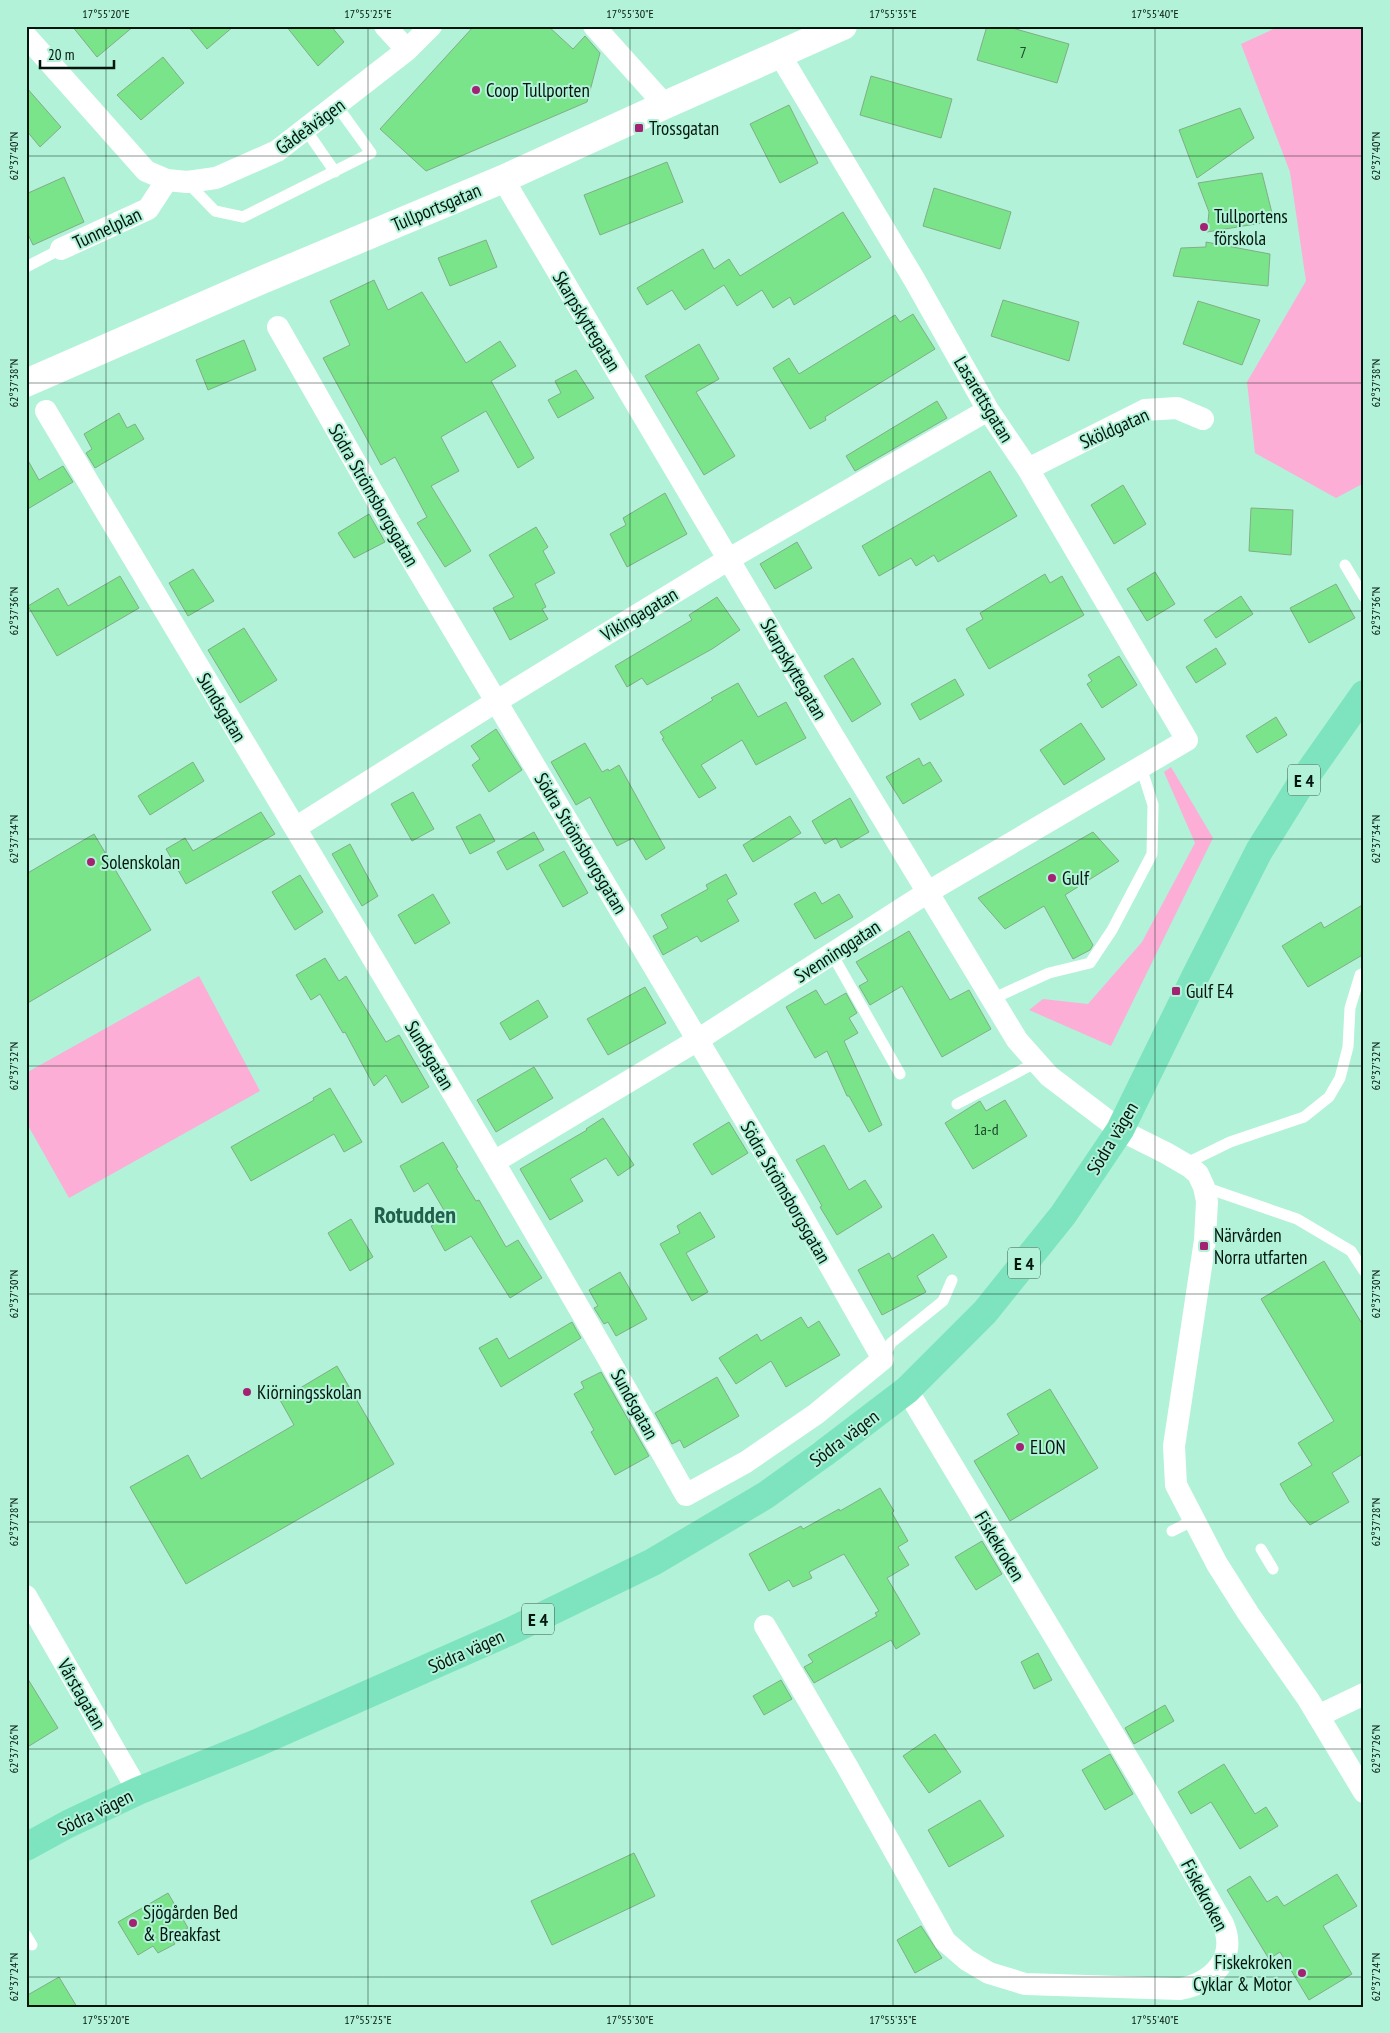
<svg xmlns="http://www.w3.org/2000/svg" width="1390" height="2033" viewBox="0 0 1390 2033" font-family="'PT Sans Narrow',sans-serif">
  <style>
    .green { fill: #fdaed6 }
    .building { fill: #7ae48b; stroke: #82ad86 }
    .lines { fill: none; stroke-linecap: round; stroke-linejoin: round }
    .service { stroke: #fff; stroke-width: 11 }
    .minor { stroke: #fff; stroke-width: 22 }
    .secondary { stroke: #fff; stroke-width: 28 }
    .trunk { stroke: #7ee4c0; stroke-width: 28 }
    .ticks { fill: none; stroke: #00160e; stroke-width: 1; stroke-opacity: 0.45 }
    .poi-dot { fill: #a32373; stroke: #b2f2d8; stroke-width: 2 }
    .labels { text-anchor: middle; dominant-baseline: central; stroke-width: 4; stroke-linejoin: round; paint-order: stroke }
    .number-label { font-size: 16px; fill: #1e4a2d }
    .shield { fill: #b2f2d8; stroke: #35584b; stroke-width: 1 }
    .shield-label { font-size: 18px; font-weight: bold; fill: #00160e }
    .poi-label { font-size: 19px; fill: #00160e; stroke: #b2f2d8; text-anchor: start }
    .street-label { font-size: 19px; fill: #00160e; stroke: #b2f2d8 }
    .district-label { font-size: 24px; font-weight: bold; fill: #21604b; stroke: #b2f2d8 }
    .neatline { fill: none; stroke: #00160e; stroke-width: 2 }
    .ticks-label { font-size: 12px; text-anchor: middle; fill: #00160e }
  </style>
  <rect width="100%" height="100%" fill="#b2f2d8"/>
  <path class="green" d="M1280 26H1364V483L1336 498 1255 453 1247 382 1306 281 1290 172 1241 44Z
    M1171 767 1213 838 1111 1046 1029 1010 1043 999 1088 1004 1142 942 1195 843 1164 772Z
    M199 976 260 1091 69 1198 26 1122V1073Z"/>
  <path class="building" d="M72 26H134L97 57Z
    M188 26H234L207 49Z
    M286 26H331L344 42 318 66Z
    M474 26H548L573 49 585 36 600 53 587 102 426 171 380 129Z
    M987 26H1005L1069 44 1057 83 977 60Z
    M163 57 184 83 141 120 117 95Z
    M871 76 952 99 941 138 860 115Z
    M26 87 61 127 40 147 26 130Z
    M789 105 818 163 780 183 750 124Z
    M1240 108 1254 138 1197 178 1179 130Z
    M667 162 683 202 600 235 584 195Z
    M1262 173 1274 221 1207 232 1209 212 1198 183Z
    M64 177 84 222 33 245 26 230V194Z
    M934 188 1011 212 1000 249 923 226Z
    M843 212 871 257 794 305 790 297 773 308 762 290 737 306 724 285 685 310 672 290 647 305 637 288 703 249 714 269 729 259 740 276Z
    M486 240 497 267 450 286 438 258Z
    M1206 242 1270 254 1268 286 1173 276 1181 248 1206 247Z
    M374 280 388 310 422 292 466 363 500 341 516 366 491 381 534 458 518 468 486 411 441 437 459 471 431 486 471 551 445 567 417 523 427 517 395 457 381 465 323 358 350 345 330 301Z
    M1003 300 1079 322 1069 361 991 336Z
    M1198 301 1260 320 1242 365 1183 344Z
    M913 314 935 349 825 417 826 420 810 429 773 368 789 358 799 374 895 315 900 322Z
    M244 340 256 370 208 390 196 360Z
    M699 344 719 379 696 392 735 456 704 475 645 376Z
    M576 370 594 398 558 418 548 400 561 393 555 381Z
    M937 401 947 418 855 471 846 456Z
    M119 413 127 428 135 424 144 439 95 468 86 453 92 449 84 434Z
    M26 457 39 480 63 466 73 482 26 510Z
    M990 471 1017 516 938 562 934 555 916 566 911 558 879 576 862 546Z
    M1123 485 1146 524 1114 544 1091 505Z
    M665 493 687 534 627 567 610 534 626 525 623 518Z
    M1251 508 1293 510 1291 555 1249 551Z
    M369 514 385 542 354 558 338 533Z
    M536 527 548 547 543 551 555 573 535 584 546 607 542 609 548 619 510 640 493 608 514 597 489 555Z
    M797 542 812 568 775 589 760 564Z
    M193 569 214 601 188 616 169 583Z
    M1155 572 1175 604 1147 621 1127 589Z
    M1045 574 1050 583 1062 576 1084 615 989 669 966 629 983 619 980 613Z
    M120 576 139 608 57 656 28 606 58 588 68 606Z
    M1336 584 1355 618 1309 643 1290 608Z
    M1241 596 1253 614 1216 638 1204 620Z
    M717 597 740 630 712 649 647 685 642 678 627 687 615 666 692 620 689 615Z
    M244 628 277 680 240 703 208 650Z
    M1216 648 1226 664 1196 683 1186 667Z
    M1119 656 1137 685 1102 708 1087 684 1092 681 1088 675Z
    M853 658 881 704 852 722 824 676Z
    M955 679 964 695 920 720 911 704Z
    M738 683 758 717 786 702 806 738 756 765 742 740 701 765 716 788 699 798 662 739 664 738 660 732 713 700 711 698Z
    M1276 717 1287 735 1257 753 1246 736Z
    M1081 723 1105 759 1064 785 1040 750Z
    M496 729 522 770 489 792 472 765 480 759 471 746Z
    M585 743 602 772 608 769 609 771 619 765 665 848 646 860 633 838 617 846 590 797 576 805 551 762Z
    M919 758 923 766 930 762 942 781 903 804 886 777Z
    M193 762 204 781 150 815 138 796Z
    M413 792 434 829 412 841 391 804Z
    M850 798 869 832 841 848 836 838 825 844 812 821Z
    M261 812 275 834 186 884 166 849 185 838 193 851Z
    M480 814 495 841 470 854 456 827Z
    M790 816 801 833 753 862 743 845Z
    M534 832 544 850 507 870 497 852Z
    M1093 832 1119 861 1065 895 1093 945 1090 950 1073 959 1044 906 1005 929 978 898Z
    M94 834 151 930 26 1004V874Z
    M350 844 378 896 362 906 332 854Z
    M564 851 588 893 563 907 539 865Z
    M726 874 737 894 727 900 739 921 701 942 697 936 663 955 653 936 668 928 661 915 708 889 706 885Z
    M300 875 323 912 295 930 272 892Z
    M815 892 822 904 839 894 853 917 815 939 794 904Z
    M433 894 450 923 415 944 398 915Z
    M1364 904V954L1308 987 1282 946 1321 922 1324 928Z
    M909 931 950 1000 969 990 991 1029 942 1057 902 986 870 1005 859 986 868 981 856 962Z
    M325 958 339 981 346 976 386 1042 399 1035 429 1087 402 1103 386 1075 374 1086 345 1032 343 1033 320 994 311 1000 296 975Z
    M645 987 666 1023 608 1055 587 1019Z
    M816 990 825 1005 846 993 857 1013 849 1018 858 1033 844 1041 882 1125 869 1132 849 1096H847L827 1051 815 1058 786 1007Z
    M538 1000 548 1017 510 1040 500 1023Z
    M534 1067 553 1098 496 1132 477 1100Z
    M330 1088 362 1142 344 1152 334 1134 251 1181 231 1147 314 1100 313 1098Z
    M1005 1100 1027 1136 973 1169 945 1123 980 1101 986 1111Z
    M603 1118 634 1165 618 1176 606 1158 570 1179 583 1201 550 1220 520 1169 587 1130 586 1129Z
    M729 1122 748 1153 712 1175 693 1144Z
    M443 1142 458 1167 456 1168 476 1201 479 1200 506 1247 518 1240 542 1278 510 1298 471 1236 445 1251 431 1226 448 1217 428 1183 414 1192 400 1166Z
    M824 1145 849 1190 865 1180 882 1207 837 1235 820 1207 822 1206 796 1160Z
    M700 1212 715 1237 686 1253 708 1292 692 1301 660 1244 680 1233 677 1226Z
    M351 1219 373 1257 350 1271 328 1233Z
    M933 1234 947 1257 917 1276 926 1292 882 1315 858 1270 889 1253 892 1259Z
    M1324 1261 1364 1327V1453L1332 1473 1349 1502 1310 1525 1290 1501 1280 1484 1312 1465 1298 1443 1334 1421 1261 1299Z
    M620 1272 647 1319 616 1336 608 1322 604 1324 594 1308 598 1306 589 1290Z
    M801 1317 808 1328 819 1321 840 1355 786 1387 771 1361 736 1384 719 1358 757 1334 761 1341Z
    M572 1322 581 1338 501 1387 479 1348 497 1338 509 1359Z
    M337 1366 394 1464 186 1584 130 1487 188 1455 201 1479 294 1425 280 1400Z
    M601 1372 649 1456 615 1475 591 1432 594 1430 574 1394 584 1388 581 1382Z
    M717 1377 739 1416 684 1448 680 1440 672 1444 655 1413Z
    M1050 1389 1098 1468 1010 1521 974 1461 1019 1434 1007 1414Z
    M880 1488 894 1511 892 1513 908 1541 898 1547 909 1565 887 1578 920 1634 896 1649 891 1640 814 1683 804 1667 813 1662 808 1655 877 1616 875 1613 879 1611 844 1554 809 1572 812 1578 793 1587 789 1580 769 1591 749 1554 801 1526 803 1529 839 1509 840 1511Z
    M982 1541 1002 1574 976 1590 955 1557Z
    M1038 1653 1052 1680 1034 1689 1021 1662Z
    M26 1676 58 1728 26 1748Z
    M781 1680 792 1699 764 1715 753 1696Z
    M1165 1705 1174 1721 1134 1744 1125 1728Z
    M935 1734 961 1772 929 1793 903 1756Z
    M1110 1754 1133 1794 1105 1810 1082 1770Z
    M1224 1764 1255 1814 1266 1807 1278 1826 1240 1849 1211 1802 1191 1814 1178 1792Z
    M980 1800 1004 1836 949 1867 928 1830Z
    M634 1853 655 1896 552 1945 531 1901Z
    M1337 1874 1357 1906 1323 1926 1352 1974 1309 2000 1280 1952 1269 1959 1227 1890 1250 1876 1267 1902 1277 1896 1284 1906Z
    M168 1893 188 1928 171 1938 175 1944 158 1953 153 1946 138 1955 118 1922Z
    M921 1926 942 1958 915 1973 897 1940Z
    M59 1977 77 2007H26V1996Z"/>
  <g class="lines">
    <path class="service" d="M306 130 335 172
      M187 182 215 211 243 217 371 153 337 106
      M26 267 61 249
      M1345 565 1364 597
      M832 954 900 1074
      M992 999 1049 973 1090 963 1112 930 1152 854 1153 805 1141 767
      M957 1104 1037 1062
      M1185 1164 1230 1142 1304 1117 1329 1097 1340 1078 1348 1047 1350 1008 1360 975 1364 973
      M1204 1187 1297 1219 1351 1251 1364 1271
      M883 1359 891 1343 943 1301 952 1280
      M1172 1531 1194 1520
      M1261 1549 1273 1569
      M26 1935 32 1945"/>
    <path class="minor" d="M385 26 407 50
      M594 26 665 105
      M26 36 146 171 167 180 187 182 216 178 277 151 407 50 431 26
      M503 179 832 734 1017 1040 1049 1076 1120 1130 1166 1153 1190 1167 1198 1174 1204 1187 1207 1201 1205 1240 1174 1446 1176 1485 1217 1564 1248 1613 1308 1699 1364 1792
      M61 249 148 209 167 180
      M46 411C260 772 480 1130 686 1495L746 1462 816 1414 883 1359 794 1202 390 523 278 327
      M1028 469 1145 410 1177 408 1203 419
      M295 828 497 701 729 559 988 410
      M494 1162 696 1041 928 892 1187 740 1028 469 988 410 914 279 780 55
      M26 1596 138 1791
      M765 1626 848 1768 945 1941 967 1960 989 1973 1025 1984 1180 1989C1212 1983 1238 1958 1223 1924L1140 1779 907 1390
      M1318 1716 1364 1694"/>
    <path class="secondary" d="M26 383 255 283 503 179 665 105 843 26"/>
    <path class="trunk" d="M26 1847 68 1824 138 1791 257 1743 511 1631 653 1562 766 1495 823 1454 907 1390 985 1312 1063 1215 1120 1130 1197 973 1259 851 1302 782 1364 694"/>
  </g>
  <path class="ticks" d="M106 26V2007M368 26V2007M630 26V2007M893 26V2007M1155 26V2007M26 156H1364M26 383H1364M26 611H1364M26 839H1364M26 1066H1364M26 1294H1364M26 1522H1364M26 1749H1364M26 1977H1364"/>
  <g class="poi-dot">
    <circle cx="476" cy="90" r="5"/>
    <rect x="634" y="123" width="10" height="10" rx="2.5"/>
    <circle cx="1204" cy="227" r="5"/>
    <circle cx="91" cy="862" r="5"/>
    <circle cx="1052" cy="878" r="5"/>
    <rect x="1171" y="986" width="10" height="10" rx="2.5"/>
    <rect x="1199" y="1241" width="10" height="10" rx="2.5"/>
    <circle cx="247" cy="1392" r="5"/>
    <circle cx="1020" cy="1447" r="5"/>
    <circle cx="133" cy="1923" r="5"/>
    <circle cx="1302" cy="1973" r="5"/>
  </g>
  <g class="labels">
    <g class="number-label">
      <text x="1023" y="52">7</text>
      <text x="986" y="1129">1a-d</text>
    </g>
    <g class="shield">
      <rect x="1288" y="764.5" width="32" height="31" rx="4"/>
      <rect x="1008" y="1247.5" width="32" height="31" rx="4"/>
      <rect x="522" y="1603.5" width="32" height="31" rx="4"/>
    </g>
    <g class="shield-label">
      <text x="1304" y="780">E 4</text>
      <text x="1024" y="1263">E 4</text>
      <text x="538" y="1619">E 4</text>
    </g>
    <g class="poi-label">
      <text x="486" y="90">Coop Tullporten</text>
      <text x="649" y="128">Trossgatan</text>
      <text x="1214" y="216">Tullportens<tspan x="1214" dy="22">förskola</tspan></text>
      <text x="101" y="862">Solenskolan</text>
      <text x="1062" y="878">Gulf</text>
      <text x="1186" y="991">Gulf E4</text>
      <text x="1214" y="1235">Närvården<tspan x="1214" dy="22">Norra utfarten</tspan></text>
      <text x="257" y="1392">Kiörningsskolan</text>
      <text x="1030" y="1447">ELON</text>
      <text x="143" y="1912">Sjögården Bed<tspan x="143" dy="22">&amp; Breakfast</tspan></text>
      <text x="1292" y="1962" text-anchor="end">Fiskekroken<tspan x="1292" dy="22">Cyklar &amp; Motor</tspan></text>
    </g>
    <g class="street-label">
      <text transform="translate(310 126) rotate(-36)">Gådeåvägen</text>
      <text transform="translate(436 207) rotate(-23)">Tullportsgatan</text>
      <text transform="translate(107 228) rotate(-25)">Tunnelplan</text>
      <text transform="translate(587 321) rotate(59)">Skarpskyttegatan</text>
      <text transform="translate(984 399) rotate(59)">Lasarettsgatan</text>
      <text transform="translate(1114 428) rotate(-24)">Sköldgatan</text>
      <text transform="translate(374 495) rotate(60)">Södra Strömsborgsgatan</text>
      <text transform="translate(639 614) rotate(-31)">Vikingagatan</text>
      <text transform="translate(794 669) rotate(60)">Skarpskyttegatan</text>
      <text transform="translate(222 707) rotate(59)">Sundsgatan</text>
      <text transform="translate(581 843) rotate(59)">Södra Strömsborgsgatan</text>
      <text transform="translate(837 951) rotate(-33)">Svenninggatan</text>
      <text transform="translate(430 1055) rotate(59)">Sundsgatan</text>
      <text transform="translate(1112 1138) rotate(-59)">Södra vägen</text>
      <text transform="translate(786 1192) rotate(60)">Södra Strömsborgsgatan</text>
      <text transform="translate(635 1404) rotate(61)">Sundsgatan</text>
      <text transform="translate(844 1438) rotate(-37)">Södra vägen</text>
      <text transform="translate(1000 1546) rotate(59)">Fiskekroken</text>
      <text transform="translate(466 1651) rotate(-24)">Södra vägen</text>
      <text transform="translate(82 1694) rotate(60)">Vårstagatan</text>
      <text transform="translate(95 1812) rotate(-26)">Södra vägen</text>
      <text transform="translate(1205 1895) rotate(62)">Fiskekroken</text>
    </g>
    <g class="district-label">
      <text x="415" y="1214">Rotudden</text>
    </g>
  </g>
  <rect width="1390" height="2033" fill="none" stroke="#b2f2d8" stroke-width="55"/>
  <path d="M40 60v8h74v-8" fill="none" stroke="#00160e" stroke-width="2.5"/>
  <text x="48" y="60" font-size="15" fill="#00160e" stroke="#b2f2d8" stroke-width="4" paint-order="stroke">20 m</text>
  <rect x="28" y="28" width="1334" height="1978" class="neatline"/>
  <g class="ticks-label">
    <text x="106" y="18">17°55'20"E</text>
    <text x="368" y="18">17°55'25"E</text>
    <text x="630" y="18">17°55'30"E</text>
    <text x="893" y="18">17°55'35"E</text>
    <text x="1155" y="18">17°55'40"E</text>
    <text transform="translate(14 156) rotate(-90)" y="4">62°37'40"N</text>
    <text transform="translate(1376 156) rotate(-90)" y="4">62°37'40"N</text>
    <text transform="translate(14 383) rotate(-90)" y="4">62°37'38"N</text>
    <text transform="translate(1376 383) rotate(-90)" y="4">62°37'38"N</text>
    <text transform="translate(14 611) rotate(-90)" y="4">62°37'36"N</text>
    <text transform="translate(1376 611) rotate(-90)" y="4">62°37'36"N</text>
    <text transform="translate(14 839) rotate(-90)" y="4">62°37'34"N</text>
    <text transform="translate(1376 839) rotate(-90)" y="4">62°37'34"N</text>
    <text transform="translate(14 1066) rotate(-90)" y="4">62°37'32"N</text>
    <text transform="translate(1376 1066) rotate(-90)" y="4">62°37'32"N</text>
    <text transform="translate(14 1294) rotate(-90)" y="4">62°37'30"N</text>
    <text transform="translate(1376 1294) rotate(-90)" y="4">62°37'30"N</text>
    <text transform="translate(14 1522) rotate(-90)" y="4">62°37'28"N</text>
    <text transform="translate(1376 1522) rotate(-90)" y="4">62°37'28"N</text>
    <text transform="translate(14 1749) rotate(-90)" y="4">62°37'26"N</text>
    <text transform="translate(1376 1749) rotate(-90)" y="4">62°37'26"N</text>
    <text transform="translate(14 1977) rotate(-90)" y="4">62°37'24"N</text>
    <text transform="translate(1376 1977) rotate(-90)" y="4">62°37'24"N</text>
    <text x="106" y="2024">17°55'20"E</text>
    <text x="368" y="2024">17°55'25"E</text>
    <text x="630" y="2024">17°55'30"E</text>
    <text x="893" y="2024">17°55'35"E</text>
    <text x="1155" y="2024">17°55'40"E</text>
  </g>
</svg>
